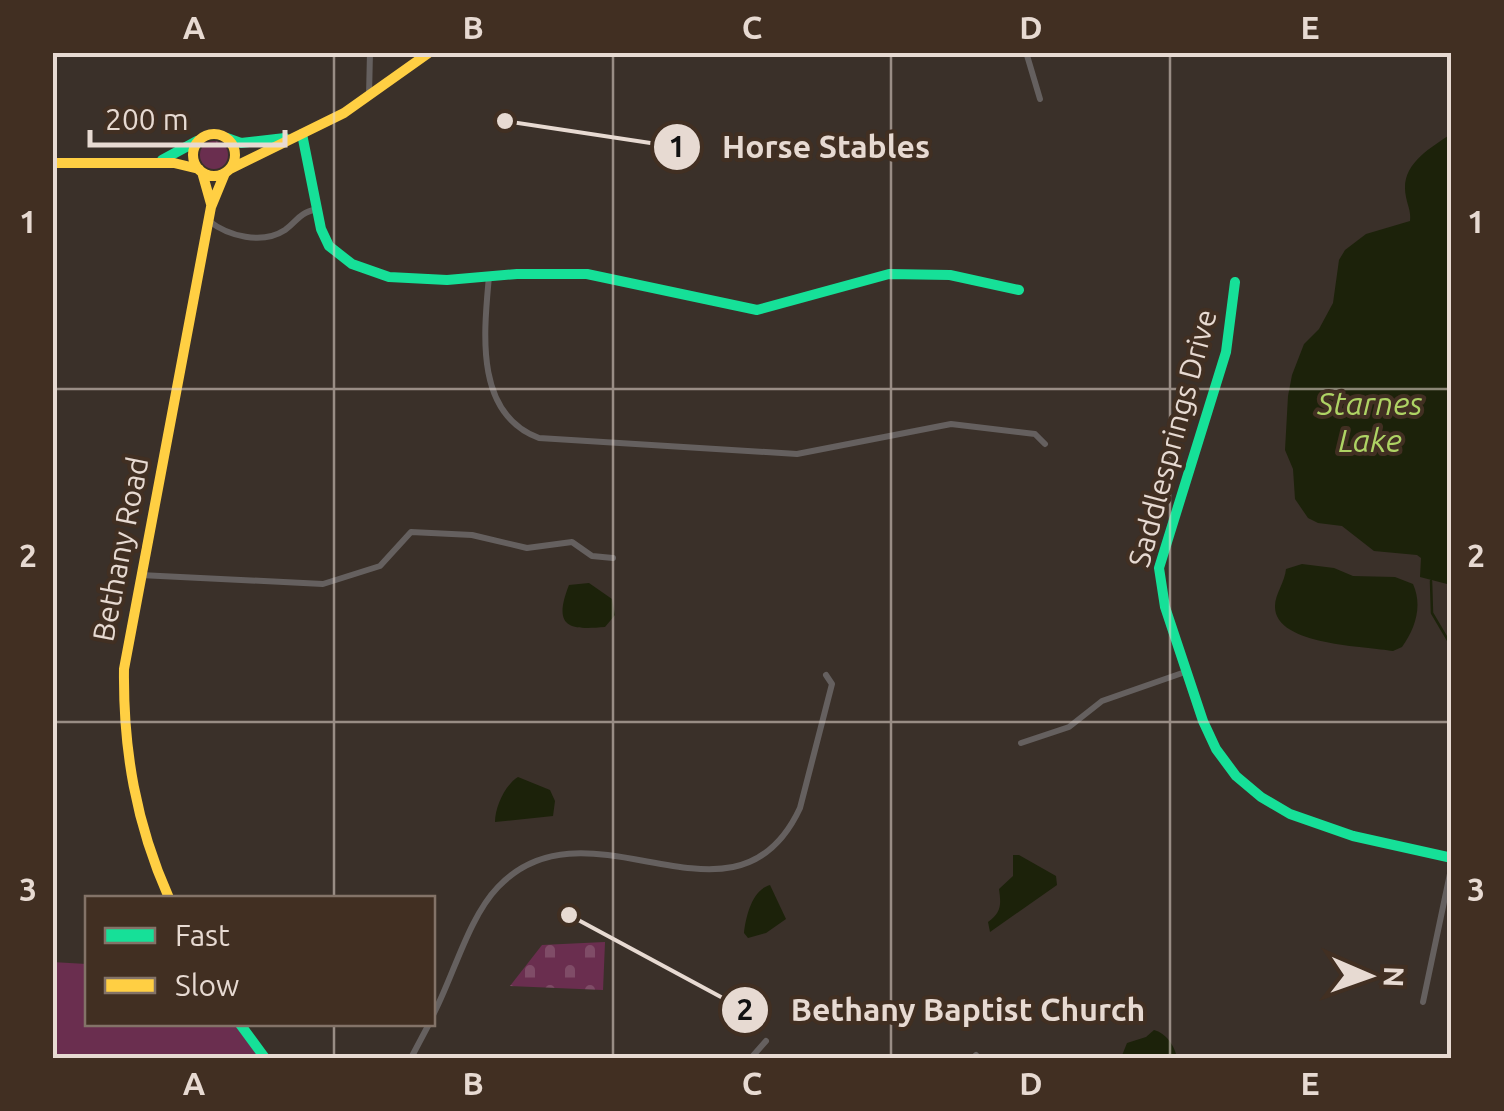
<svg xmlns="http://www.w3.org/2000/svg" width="1504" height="1111" viewBox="0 0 1504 1111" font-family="Ubuntu,sans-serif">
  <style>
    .grass { fill: url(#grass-tufts) }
    .cemetery { fill: url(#cemetery-stones) }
    .park { fill: #6a2e4f }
    .water { fill: #1c220a }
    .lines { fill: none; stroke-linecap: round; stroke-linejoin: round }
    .stream { stroke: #1c220a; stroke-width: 2.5 }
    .street { stroke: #65605f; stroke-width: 6 }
    .fast { stroke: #16e098; stroke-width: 10 }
    .slow { stroke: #ffcf43; stroke-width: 10 }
    .grid { fill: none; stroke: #e7dad2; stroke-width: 2.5; stroke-opacity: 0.55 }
    .labels { text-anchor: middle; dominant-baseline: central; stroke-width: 8; stroke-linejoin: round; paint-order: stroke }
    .street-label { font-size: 30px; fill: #e7dad2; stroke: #412f22 }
    .water-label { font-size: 32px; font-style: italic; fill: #aed364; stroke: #412f22 }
    .leader { fill: none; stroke: #e7dad2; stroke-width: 4 }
    .callout-dot { fill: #e7dad2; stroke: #412f22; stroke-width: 4 }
    .mark-label { font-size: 30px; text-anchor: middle; font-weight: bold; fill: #111 }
    .callout-label { font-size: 32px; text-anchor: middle; font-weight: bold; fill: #e7dad2; stroke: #412f22; stroke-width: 8; stroke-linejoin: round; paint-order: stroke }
    .neatline { fill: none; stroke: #e7dad2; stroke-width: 4 }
    .grid-label { font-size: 32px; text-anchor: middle; font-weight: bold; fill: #e7dad2 }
  </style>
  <defs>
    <pattern id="grass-tufts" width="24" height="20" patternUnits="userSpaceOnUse" patternTransform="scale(2.5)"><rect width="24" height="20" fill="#6a2e4f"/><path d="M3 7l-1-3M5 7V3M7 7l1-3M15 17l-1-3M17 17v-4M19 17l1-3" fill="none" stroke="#7f4c67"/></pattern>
    <pattern id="cemetery-stones" width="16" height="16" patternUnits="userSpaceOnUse" patternTransform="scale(2.5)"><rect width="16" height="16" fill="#6a2e4f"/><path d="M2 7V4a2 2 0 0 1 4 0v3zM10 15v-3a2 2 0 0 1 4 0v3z" fill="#7f4c67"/></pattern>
  </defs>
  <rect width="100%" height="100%" fill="#3a3029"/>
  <path class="grass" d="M200 155a14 14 0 1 1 28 0a14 14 0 1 1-28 0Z"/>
  <path class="cemetery" d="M605 942 603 990 510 986 542 945Z"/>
  <path class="park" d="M52 962 87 964 88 1024H241L265 1058H53Z"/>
  <path class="water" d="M1451 134V585L1420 577 1421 558 1417 555 1374 551 1342 526 1318 523 1308 518 1295 499 1293 469 1285 450 1288 396 1292 375 1304 344 1319 329 1333 303 1339 260 1345 250 1366 234 1410 221C1411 211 1408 207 1406 197 1399 165 1429 149 1451 134Z
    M1302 564 1334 568 1353 576 1395 577 1413 584C1423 606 1415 629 1402 647L1393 651C1368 646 1274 646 1275 606 1275 594 1285 582 1286 569Z
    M589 583 612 599 615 615 605 627C570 630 552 628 569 585Z
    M518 777 550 790 555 801 553 816 495 822C495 807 505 785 518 777Z
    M1013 855H1019L1056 876 1057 885 990 932 988 922C1002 912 1001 904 999 889L1013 876Z
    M770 885 786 919 766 933 748 938 744 933C746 916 752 890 770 885Z
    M1154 1030C1166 1033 1175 1046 1177 1058H1121L1127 1043 1146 1037Z"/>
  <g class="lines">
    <path class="stream" d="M1431 581 1432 613 1452 647"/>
    <path class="street" d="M1026 52 1040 99
      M369 96 370 52
      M209 221C228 236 262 245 285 230 299 220 297 214 317 209
      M489 276C484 332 474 414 539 438L797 454 951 424 1035 434 1045 444
      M140 575 323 584 380 566 411 532 472 535 527 548 572 542 592 556 613 558
      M1021 743 1069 727 1102 701 1188 671
      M1423 1002 1452 864
      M432 1017C453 978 468 918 498 887 590 790 735 948 800 808L832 684 826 675
      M976 1055 978 1058
      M411 1058 429 1024
      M751 1058 766 1041"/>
    <path class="fast" d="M302 134 321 229 329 246 352 264 389 277 447 280 517 274H587L757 310 889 274 950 275 1019 290
      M227 138 241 143 285 138
      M162 160 197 141
      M1235 282 1226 352 1159 568 1165 607 1203 721 1216 749 1236 776 1261 797 1290 814 1353 836 1452 858
      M240 1024 265 1058"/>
    <path class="slow" d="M193 155a21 21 0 1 1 42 0a21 21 0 1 1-42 0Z
      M52 163H174L199 169
      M230 169 344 113 430 52
      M202 172 211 204
      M169 898C136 824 123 750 124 669L211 207 225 173"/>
  </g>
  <path class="grid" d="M334 52V898M613 52V1058M891 52V1058M1170 52V1058M52 389H1452M52 722H1452M334 1024V1058"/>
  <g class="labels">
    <g class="street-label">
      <text transform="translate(1172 438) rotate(-75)">Saddlesprings Drive</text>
      <text transform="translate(120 549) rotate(-79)">Bethany Road</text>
    </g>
    <g class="water-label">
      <text x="1370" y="403">Starnes<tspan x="1370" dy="37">Lake</tspan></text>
    </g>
  </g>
  <path class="leader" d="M505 121L677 147M569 915L745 1010"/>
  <g class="callout-dot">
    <circle cx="505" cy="121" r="10"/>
    <circle cx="569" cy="915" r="10"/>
    <circle cx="677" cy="147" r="25"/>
    <circle cx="745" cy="1010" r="25"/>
  </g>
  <g class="mark-label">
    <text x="677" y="157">1</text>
    <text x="745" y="1020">2</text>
  </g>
  <g class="callout-label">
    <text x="826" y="158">Horse Stables</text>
    <text x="968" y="1021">Bethany Baptist Church</text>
  </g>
  <rect width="1504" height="1111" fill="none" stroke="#412f22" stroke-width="110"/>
  <rect x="85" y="896" width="350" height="130" fill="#412f22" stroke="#837368" stroke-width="2.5"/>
  <rect x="105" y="928" width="50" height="15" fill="#16e098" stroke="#837368" stroke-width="2.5"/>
  <text x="175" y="946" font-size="30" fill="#e7dad2">Fast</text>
  <rect x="105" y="978" width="50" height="15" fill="#ffcf43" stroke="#837368" stroke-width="2.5"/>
  <text x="175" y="996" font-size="30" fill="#e7dad2">Slow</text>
  <g transform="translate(1369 976) rotate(92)" stroke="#412f22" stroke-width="8" paint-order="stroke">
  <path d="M0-8L18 38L0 25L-18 38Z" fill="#e7dad2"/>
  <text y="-15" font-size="28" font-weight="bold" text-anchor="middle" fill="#e7dad2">N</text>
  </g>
  <path d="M90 130v15h195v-15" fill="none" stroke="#e7dad2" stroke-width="5"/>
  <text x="105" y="130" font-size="30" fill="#e7dad2" stroke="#412f22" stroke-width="8" paint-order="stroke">200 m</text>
  <rect x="55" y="55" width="1394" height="1001" class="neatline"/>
  <g class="grid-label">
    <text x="194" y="39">A</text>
    <text x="473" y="39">B</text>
    <text x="752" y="39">C</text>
    <text x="1031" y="39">D</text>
    <text x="1310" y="39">E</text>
    <text x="28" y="233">1</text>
    <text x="1476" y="233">1</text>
    <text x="28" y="567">2</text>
    <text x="1476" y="567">2</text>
    <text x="28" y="901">3</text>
    <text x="1476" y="901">3</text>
    <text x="194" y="1095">A</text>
    <text x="473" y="1095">B</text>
    <text x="752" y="1095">C</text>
    <text x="1031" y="1095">D</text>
    <text x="1310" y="1095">E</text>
  </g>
</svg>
